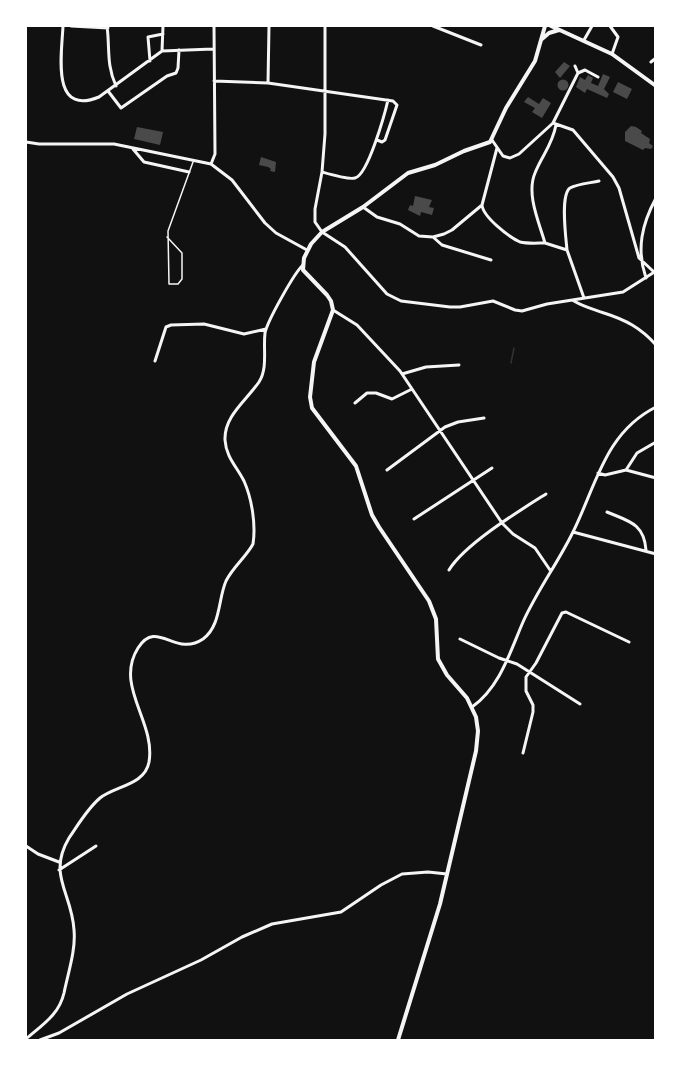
<svg xmlns="http://www.w3.org/2000/svg" width="681" height="1066" viewBox="0 0 681 1066" font-family="'PT Serif',serif">
  <style>
    .lines { fill: none; stroke-linecap: round; stroke-linejoin: round }
    .stream { stroke: #333; stroke-width: 1.5 }
    .building { fill: #4a4a4a }
    .service { stroke: #f5f5f5; stroke-width: 1.5 }
    .minor { stroke: #f5f5f5; stroke-width: 3 }
    .secondary { stroke: #f5f5f5; stroke-width: 4 }
  </style>
  <rect width="100%" height="100%" fill="#111"/>
  <g class="lines">
    <path class="stream" d="M511 363 514 348"/>
  </g>
  <path class="building" d="M564 62 570 66 560 78 555 72Z
    M603 74 610 77 604 89 609 94 607 98 587 89 585 93 576 87 580 77 585 80 588 75 593 78 591 83 598 86Z
    M557.5 85a5.5 5.5 0 1 1 11 0a5.5 5.5 0 1 1-11 0Z
    M618 82 632 89 627 99 613 92Z
    M528 97 539 104 543 98 551 103 542 118 532 112 535 108 524 102Z
    M631 126 636 127 642 131 641 133 650 139 649 143 653 146 651 149 645 148 643 150 625 141V132Z
    M137 127 163 132 160 145 134 139Z
    M261 157 276 162 275 172 270 171 271 169 268 167 259 165Z
    M415 196 432 200 429 207 434 208 432 215 421 212 420 216 408 210 410 205 413 206Z"/>
  <g class="lines">
    <path class="service" d="M167 237 182 253V279L178 284H169L168 231 193 162"/>
    <path class="minor" d="M63 26C62 52 50 117 99 97L162 51 213 49
      M71 26 108 28
      M107 26C110 48 106 64 116 86
      M325 26V134L322 172 315 209V222L322 232 345 247 387 294 401 301 450 307H460L493 301 515 310 522 311 547 304 623 292 656 271
      M433 26 481 45
      M610 26 618 37 612 54
      M584 40 592 26
      M162 51 163 26
      M150 61 148 37 163 34
      M651 62 656 58
      M575 66 578 73
      M578 73 585 70 598 77
      M214 81 268 83 393 101 397 105 385 140 382 142 377 140
      M268 83 269 26
      M108 91 121 108 167 76 176 73 178 68 179 50
      M553 123 578 73
      M556 125C552 146 542 155 535 173 526 194 539 222 545 243L567 250 584 298
      M492 140 503 156 510 158 519 154 553 123 573 130 613 177 619 188 639 258 654 272
      M26 142 39 144H114L211 164 232 180 265 223 276 233 307 250
      M133 149 144 162 189 172
      M211 164 215 154 214 26
      M322 172C329 174 349 180 355 178 368 175 385 113 388 100
      M482 205C483 217 509 237 520 242 528 244 538 243 545 243
      M363 207 377 217 400 224 419 236 433 237 444 234 452 230 482 205 497 148
      M433 237 442 245 491 260
      M567 250C566 238 560 195 570 188 577 184 590 183 599 181
      M646 278C636 249 642 224 656 198
      M574 301C584 307 593 309 604 313 626 320 641 328 656 345
      M333 310 357 325 400 371 502 523 513 534 535 548 550 570
      M155 361 166 327 171 325 204 324 244 334 266 329
      M402 374 426 367 459 365
      M355 403 367 393H376L392 399 412 389
      M387 470 445 427 458 422 484 418
      M626 470 637 453 656 442
      M598 473 605 475 626 470 656 478
      M607 512C628 521 644 523 646 550
      M414 519 492 468
      M573 532 656 554
      M449 570C465 544 519 511 546 494
      M460 639 499 658 517 664 580 704
      M472 707C500 687 510 652 523 622 537 591 557 564 572 534 596 487 604 433 656 407
      M523 753 533 712V705L526 691V677L536 663 562 613 566 612 629 642
      M26 846 38 854 59 862
      M59 870 96 846
      M26 1039C42 1025 59 1015 64 993 68 973 76 950 74 930 72 893 47 875 69 838 78 825 87 809 100 798 115 786 145 785 149 762 156 722 114 686 138 648 157 618 175 658 203 639 221 626 218 599 226 581 233 567 246 557 253 544 256 525 252 499 244 481 237 467 226 457 225 440 224 416 246 401 259 382 268 368 263 349 265 333 267 322 294 273 303 265
      M40 1040 59 1033 127 994 201 960 242 937 272 924 341 912 381 885 402 874 428 872 447 874"/>
    <path class="secondary" d="M551 26 612 54 656 86
      M542 39 549 33 559 30
      M398 1040 440 904 476 751 478 731 476 717 467 698 447 675 438 659 436 619 429 601 379 527 372 515 356 466 312 408 310 397 314 362 333 310 331 301 327 295 303 270 304 258 311 244 322 232 363 207 408 173 435 165 464 151 490 142 506 108 535 61 545 26"/>
  </g>
  <rect width="681" height="1066" fill="none" stroke="#ffffff" stroke-width="54"/>
</svg>
